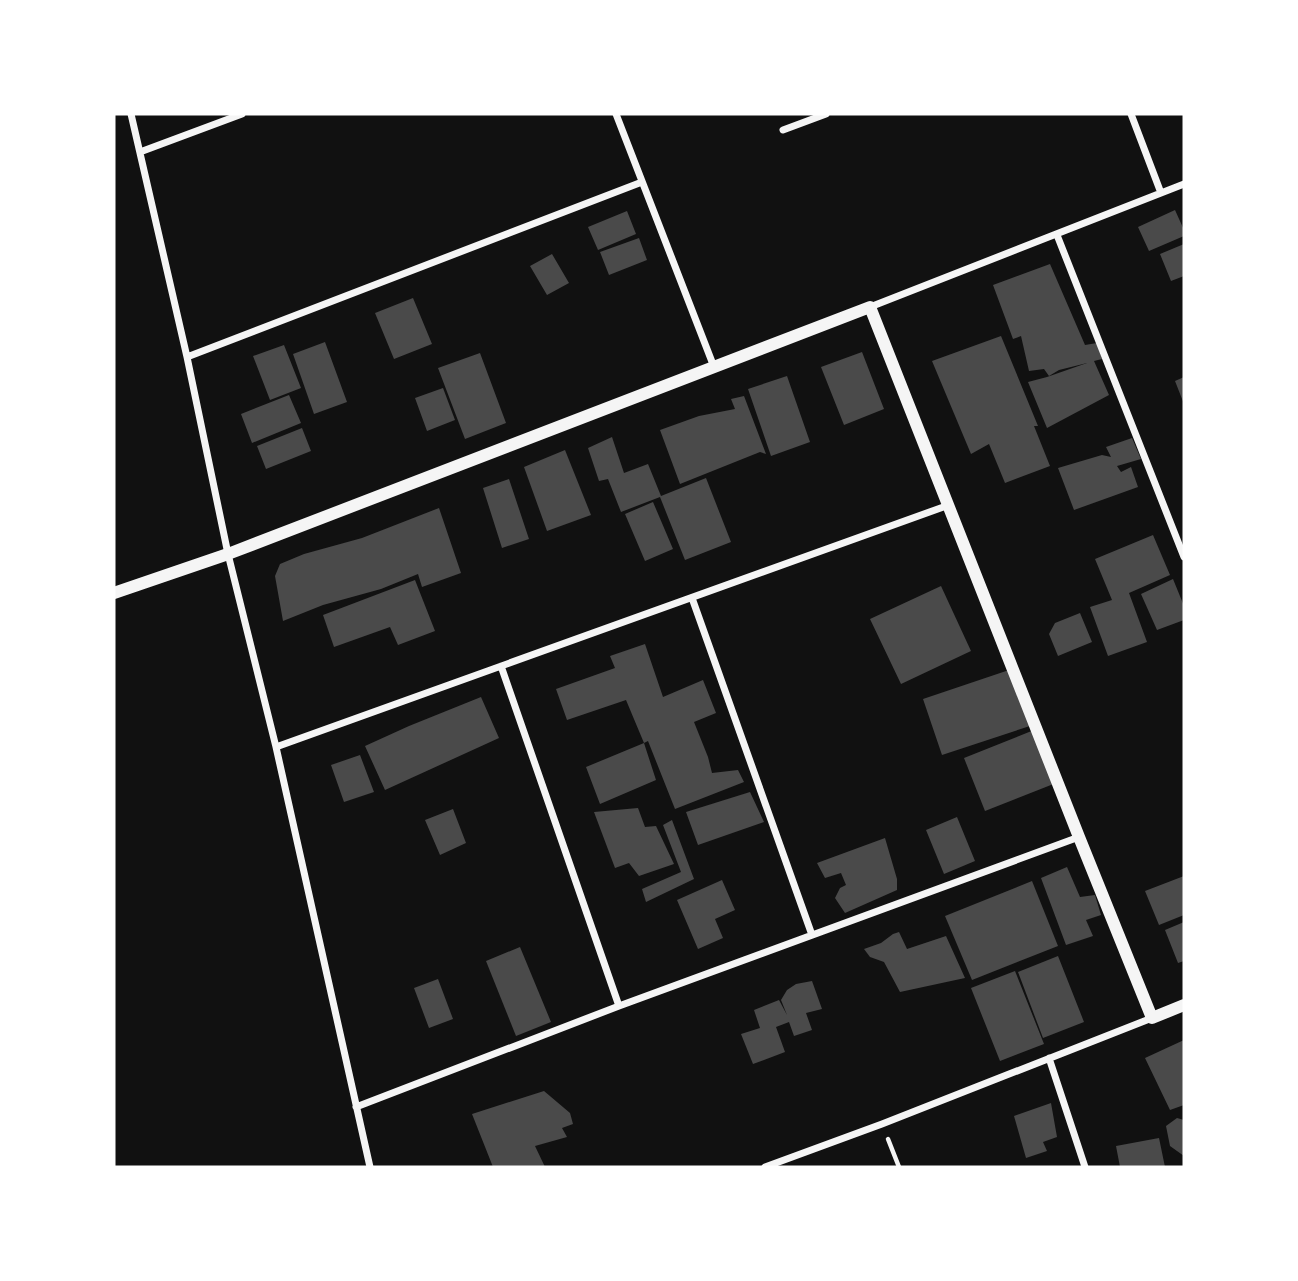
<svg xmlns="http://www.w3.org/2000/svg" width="1298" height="1281" viewBox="0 0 1298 1281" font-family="Georgia,serif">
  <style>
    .building { fill: #4a4a4a }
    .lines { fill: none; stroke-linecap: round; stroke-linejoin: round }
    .path { stroke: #f5f5f5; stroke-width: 4.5 }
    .minor { stroke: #f5f5f5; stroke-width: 7 }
    .tertiary { stroke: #f5f5f5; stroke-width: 12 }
  </style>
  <rect width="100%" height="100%" fill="#111"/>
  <path class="building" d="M1175 210 1184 230V236L1149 251 1138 227Z
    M627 211 636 234 598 250 588 227Z
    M639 238 647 260 609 275 600 252Z
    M1184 244V276L1171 281 1160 254Z
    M552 254 569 283 547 295 530 266Z
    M1050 264 1085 345 1097 343 1102 359 1094 361 1109 395 1047 428 1028 382 1047 377 1087 363 1059 370 1049 376 1044 369 1029 371 1021 336 1013 339 993 285Z
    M413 298 432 344 394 359 375 313Z
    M1001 336 1038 426H1034L1050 466 1005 483 989 444 971 454 932 361Z
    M325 342 347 402 314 414 293 354Z
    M284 345 301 388 270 400 253 356Z
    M862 352 884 409 844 425 821 367Z
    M480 353 506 423 465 439 438 368Z
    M787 376 810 442 771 456 748 389Z
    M1184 377V404L1175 381Z
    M443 388 455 420 427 431 415 398Z
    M289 395 301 423 252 443 241 414Z
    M744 396 766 454 760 452 680 484 660 430 699 416 735 409 731 399Z
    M302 428 311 451 266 469 257 446Z
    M612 437 624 473 648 464 661 496 706 478 731 542 685 560 660 497 621 512 608 479 599 481 588 448Z
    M1132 438 1141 459 1117 466 1121 472 1131 467 1138 487 1074 510 1058 468 1102 455 1111 457 1106 447Z
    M565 450 591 515 547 531 524 467Z
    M509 479 529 539 502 548 483 488Z
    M653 502 673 549 645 561 625 514Z
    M439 508 461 573 422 587 418 574 381 589 323 605 283 621 275 576 280 564 304 554 362 538Z
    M1153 535 1170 575 1129 593 1147 642 1108 656 1090 607 1112 600 1095 559Z
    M1173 579 1184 606V620L1157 630 1141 594Z
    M415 580 435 631 398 645 390 627 334 647 323 615Z
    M941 586 971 651 901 684 870 619Z
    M1080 613 1092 642 1058 656 1049 634 1055 623Z
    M645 644 663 697 703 680 716 713 694 722 708 757 712 773 738 770 744 782 675 809 648 741 644 743 626 700 567 720 556 689 615 668 610 656Z
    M1012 669 1030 726 942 755 923 699Z
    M481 697 499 738 385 790 365 746 409 726Z
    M1034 730 1056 783 985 811 964 758Z
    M644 743 656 780 600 804 586 767Z
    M360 755 374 792 344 802 331 765Z
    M750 792 764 822 698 845 686 812Z
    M638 808 645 827 656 826 674 864 639 876 629 863 615 868 594 812Z
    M453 809 466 843 440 855 425 820Z
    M957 817 975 861 944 874 926 830Z
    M672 820 694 879 646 902 642 889 681 872 663 825Z
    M885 838 897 879V890L845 913 835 898 840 888 846 885 841 873 825 878 817 863Z
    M1067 867 1080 897 1095 895 1101 915 1086 920 1093 936 1066 945 1041 878Z
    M1184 876V915L1159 925 1145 891Z
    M722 880 735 910 715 919 723 938 698 949 677 900Z
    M1032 881 1058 946 972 980 945 916Z
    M1184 922V961L1178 963 1165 930Z
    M899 932 907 949 946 936 965 978 900 992 884 962 870 957 864 949 881 943 893 934Z
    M520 947 551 1022 516 1036 486 961Z
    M1058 956 1084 1022 1043 1038 1018 972Z
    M1015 971 1044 1044 1000 1061 971 988Z
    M438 979 453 1019 429 1028 414 988Z
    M812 981 822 1009 806 1013 812 1030 794 1036 789 1022 776 1027 785 1052 753 1064 741 1034 760 1028 754 1010 779 1000 787 1015 781 1000 787 990 796 984Z
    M1184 1040V1105L1170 1110 1145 1058Z
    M544 1091 570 1113 573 1124 562 1128 567 1137 535 1146 545 1167H493L472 1114Z
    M1051 1103 1057 1137 1043 1142 1047 1151 1026 1158 1014 1116Z
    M1177 1118 1184 1120V1156L1170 1146 1166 1126Z
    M1159 1138 1165 1167H1120L1116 1146Z"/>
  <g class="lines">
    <path class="path" d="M888 1139 899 1167"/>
    <path class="minor" d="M131 114 187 357 228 554 276 747 370 1167
      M616 114 714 367
      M1131 114 1161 193
      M783 130 826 114
      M140 152 242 114
      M1057 235 1184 557
      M870 307 1184 184
      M187 357 642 182
      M692 598 812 935
      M501 666 619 1006
      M276 747 949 505
      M1049 1058 1085 1167
      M356 1107 619 1006 1079 837
      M765 1167 882 1124 1152 1018"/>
    <path class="tertiary" d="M114 593 228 554 870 307 1079 837 1152 1018 1184 1005"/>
  </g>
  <rect width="1298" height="1281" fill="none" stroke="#ffffff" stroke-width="231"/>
</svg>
